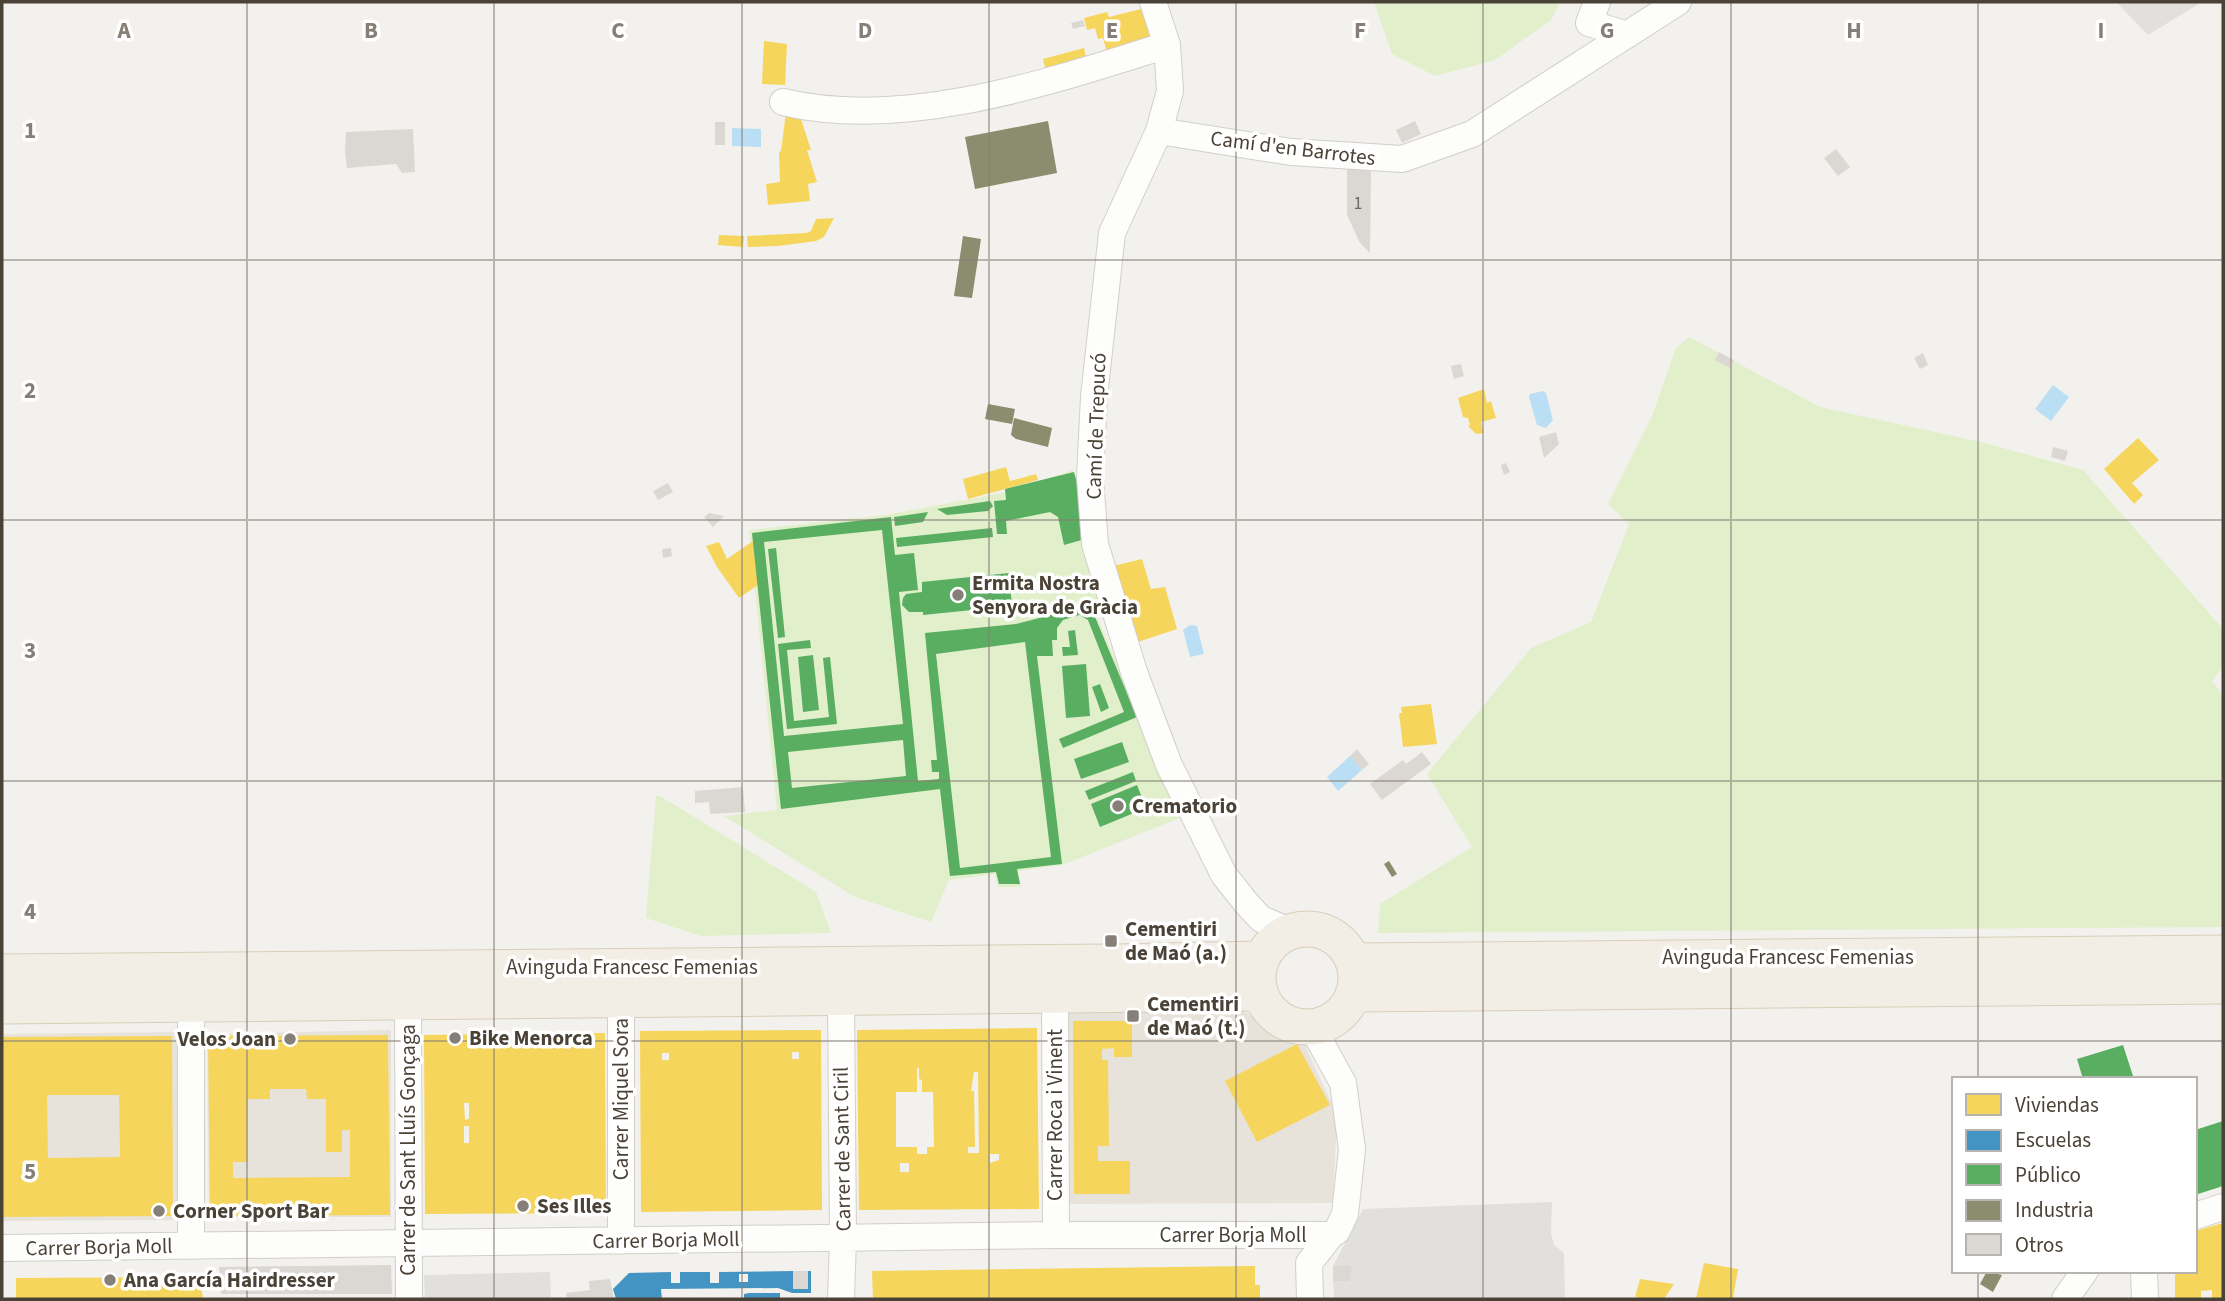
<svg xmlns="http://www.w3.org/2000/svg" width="2225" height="1301" viewBox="0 0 2225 1301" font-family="'Source Sans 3',sans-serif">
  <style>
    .residential { fill: #e8e3da }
    .green { fill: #e1efcb }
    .parking { fill: #e2e0dc }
    .water { fill: #badff5 }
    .homes { fill: #f6d55c; fill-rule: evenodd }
    .schools { fill: #4393c3; fill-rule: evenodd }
    .public { fill: #5aae61; fill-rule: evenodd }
    .industry { fill: #8c8c6e }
    .building { fill: #dbd8d3 }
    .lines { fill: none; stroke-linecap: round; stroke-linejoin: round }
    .minor-casing { stroke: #d1cfca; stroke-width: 28 }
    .major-casing { stroke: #d8cdb8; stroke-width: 37 }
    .minor { stroke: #fdfdfc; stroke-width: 26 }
    .major { stroke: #f2eee5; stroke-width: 35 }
    .grid { fill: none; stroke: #867f77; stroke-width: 2; stroke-opacity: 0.55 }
    .poi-dot { fill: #867f77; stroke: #fff; stroke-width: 2.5 }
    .labels { text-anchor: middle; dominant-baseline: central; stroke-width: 7; stroke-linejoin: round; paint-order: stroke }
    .number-label { font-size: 18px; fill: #706960 }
    .street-label { font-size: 21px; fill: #4b4237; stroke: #fff }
    .poi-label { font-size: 21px; font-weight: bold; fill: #4b4237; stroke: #fff; text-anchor: start }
    .grid-label { font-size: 23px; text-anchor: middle; font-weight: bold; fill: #867f77; stroke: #fff; stroke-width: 7; stroke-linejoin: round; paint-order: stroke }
  </style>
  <rect width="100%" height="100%" fill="#f3f1ed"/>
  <path class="residential" d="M1228 1004 1302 1039 1337 1115 1333 1203 1066 1204 1065 1013 1133 1012Z
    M391 1030V1217H209L207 1034Z
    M178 1032V1220L2 1221V1034Z"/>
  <path class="green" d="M1374 2H1555L1559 5 1551 20 1495 60 1435 76 1392 54Z
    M1689 337 1820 407 1981 442 2083 470 2223 629V667L2212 681 2223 695V927L1378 933 1380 904 1472 847 1427 774 1531 648 1591 622 1629 524 1608 504 1652 416 1676 348Z
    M1073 470 1105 603 1093 607 1182 817 1062 865 1018 871 1021 887H998L995 874 949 880 931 922 855 897 724 816 777 810 749 530 886 515 1012 491Z
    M656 796H660L816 892 831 933 701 936 646 918Z"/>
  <path class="parking" d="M2116 2H2202L2148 35Z
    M1552 1202 1551 1233 1554 1245 1564 1253 1565 1299H1334L1333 1266 1363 1209Z
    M550 1272 551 1299H425L424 1275Z"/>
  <path class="water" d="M732 128 761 129V147L732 146Z
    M2053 385 2069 397 2051 421 2035 409Z
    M1543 391 1546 393 1553 420 1546 428 1537 425 1529 397 1530 394Z
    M1190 625 1197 626 1204 654 1190 657 1183 630Z
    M1350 756 1362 770 1338 791 1327 777Z"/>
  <path class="homes" d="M1145 8 1156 44 1108 56 1103 38 1098 39 1095 28 1087 30 1084 18 1107 12 1109 17Z
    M764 41 787 44 785 85 762 84Z
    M1084 48 1087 62 1046 72 1043 59Z
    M787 105 797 107 811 150H807L817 182 808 184 810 201 768 205 766 184 780 182 779 152 781 151Z
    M834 218 824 237 816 241 778 246 748 247 747 236 806 233 811 231 816 219Z
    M719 235 744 236 743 247 718 245Z
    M1484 389 1487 403 1491 401 1496 418 1481 422 1484 433 1476 434 1468 426 1470 425 1468 418 1463 417 1458 398Z
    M2138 438 2159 460 2132 483 2143 495 2134 504 2104 469Z
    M1006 467 1010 481 1036 474 1038 480 968 499 963 479Z
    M753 541 758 585 739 598 717 567 706 546 719 542 727 559Z
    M1142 559 1151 589 1165 587 1177 629 1135 643 1113 566Z
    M1431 704 1437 744 1403 747 1399 713H1402L1401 707Z
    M1073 1021H1132V1057H1114V1048L1102 1049V1060H1108L1109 1146H1098V1161H1130V1194H1074Z
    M1037 1028 1039 1209 859 1210 857 1030ZM917 1068H919V1079L922 1080V1092H933L934 1147H927V1154H917V1147H896V1092H917ZM974 1072H978L979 1153H968V1147H975L974 1091H971ZM990 1154H999V1160L990 1163ZM900 1163H909V1172H900Z
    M821 1030 822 1210 641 1212 640 1031ZM792 1052H799V1059H792ZM662 1053H669V1060H662Z
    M605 1033 606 1213 425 1214 424 1035ZM464 1103H469V1119L465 1120ZM464 1126H469V1143H464Z
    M388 1035 390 1215 210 1216 208 1036ZM270 1089H306L307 1099H326V1152H342V1130H350V1177L233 1178V1162H248V1099H270Z
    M172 1036 173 1216 2 1217V1037ZM47 1095H119L120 1157 48 1158Z
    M1297 1044 1330 1105 1257 1142 1225 1081Z
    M2223 1223V1299H2212V1290L2201 1291V1299H2175V1271H2195V1231Z
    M1704 1263 1738 1269 1733 1299H1696Z
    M1251 1266H1255V1285H1260V1299H873L872 1271Z
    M200 1277 203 1299H16V1278Z
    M1640 1279 1674 1284 1664 1299H1644L1635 1297Z"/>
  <path class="schools" d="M793 1271V1289H808V1271H811V1293H792L778 1288 661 1289 662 1299H616L613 1289 629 1273 671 1272V1283H680V1272H710V1283H719V1272ZM739 1274H748V1282H739Z
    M780 1293V1299H744V1294L749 1293Z"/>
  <path class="public" d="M1074 472 1092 537 1064 545 1058 517 1050 512 1006 521 1007 534H997L994 501 1006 500 1005 489Z
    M990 501 993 506 988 511 947 515 937 509Z
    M928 512 923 522 895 526 894 517Z
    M891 517 895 555 914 553 918 590 899 592 918 781 939 779V772H932L931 760H937L925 633 1016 624 1090 605 1137 717 1063 748 1059 739 1124 712 1088 620 1079 615 1063 620 1057 628V640H1052L1053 656H1037L1062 864 1017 869 1020 884H999L996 872 950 876 940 789 781 809 752 533ZM882 530 903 724 784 736 764 542ZM1025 642 1051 857 960 868 936 654ZM903 740 906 776 792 788 788 752Z
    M992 528 993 537 897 547 896 538Z
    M776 548 785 637 778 638 768 549Z
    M1009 573 1012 606 923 615V612H909L902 605 903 598 906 594 922 592V582Z
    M1075 630 1078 655 1063 656 1062 647H1070L1068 631Z
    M810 640 811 648 787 650 794 721 829 717 823 658 830 657 837 724 787 729 778 644Z
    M813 655 819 710 803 712 798 657Z
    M1086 664 1090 716 1066 718 1062 666Z
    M1100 684 1109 708 1101 712 1092 687Z
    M1122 742 1129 762 1081 779 1074 759Z
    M1133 772 1136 781 1089 800 1085 791Z
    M1137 785 1146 808 1100 827 1091 804Z
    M2123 1045 2134 1079H2083L2077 1059Z
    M2223 1121V1186L2195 1195V1130Z"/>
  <path class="industry" d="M1048 121 1057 173 975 189 965 137Z
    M963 236 981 239 972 298 954 296Z
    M988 404 1015 409 1012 424 985 419Z
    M1014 418 1052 428 1048 447 1016 439 1011 435Z
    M1389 861 1397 874 1392 877 1384 864Z
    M1987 1271H1999L1998 1274 2002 1275 1993 1292 1980 1284Z"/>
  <path class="building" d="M1083 20 1085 26 1073 29 1071 23Z
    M1415 121 1421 134 1402 143 1396 130Z
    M715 122H725V145H715Z
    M413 129 415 172 402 173 396 164 347 168 345 153 346 132Z
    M1836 149 1850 167 1838 176 1824 158Z
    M1347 163 1371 172 1370 253 1360 243 1347 215Z
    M1719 352 1734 360 1730 368 1715 360Z
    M1923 353 1928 365 1920 369 1914 358Z
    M1461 364 1464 376 1454 379 1451 366Z
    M1556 432 1559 444 1544 458 1539 437Z
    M2053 447 2068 451 2065 461 2051 457Z
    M1506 463 1510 472 1504 475 1501 465Z
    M668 483 673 492 658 500 653 491Z
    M709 513 724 516 713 527 704 517Z
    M671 548 672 556 663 558 662 549Z
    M1357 749 1369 764 1362 770 1350 756Z
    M1422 752 1431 764 1382 800 1370 784 1403 760 1406 764Z
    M743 787 745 812 710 814 709 802 695 803V791Z
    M391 1265 392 1294H221L219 1267Z
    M1333 1266H1352L1349 1281H1333Z
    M793 1271H808V1289H793Z
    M610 1279 614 1299H567L566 1293 590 1290 589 1281Z"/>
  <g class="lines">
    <g class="minor-casing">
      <path id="minor" d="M1153 2 1167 45 1170 91 1159 131 1112 233 1094 397 1090 478 1095 544 1134 672 1169 765 1224 875 1247 904 1261 919 1292 932
        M1597 2 1589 23 1627 35
        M783 102C906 131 1049 82 1167 45
        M1159 131 1291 152 1402 159 1472 134 1678 2
        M1055 996 1056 1235
        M841 998 843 1238 841 1299
        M621 1000V1241
        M408 1002 409 1299
        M191 1005V1246
        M2195 1216 2223 1207
        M2 1248 1056 1235H1331
        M2144 1271 2145 1299
        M1310 1299 1309 1263 1331 1235 1337 1231 1345 1214 1352 1149 1343 1083 1312 1027
        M2065 1299 2085 1271"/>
    </g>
    <g class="major-casing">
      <path id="major" d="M1258 978a49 49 0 1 1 98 0a49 49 0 1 1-98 0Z
        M1353 961 2223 953
        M2 972 1111 962 1261 959
        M1353 994 2223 986
        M2 1006 1260 993"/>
    </g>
    <use href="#minor" class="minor"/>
    <use href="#major" class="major"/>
  </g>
  <path class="grid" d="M247 2V1299M494 2V1299M742 2V1299M989 2V1299M1236 2V1299M1483 2V1299M1731 2V1299M1978 2V1079M2 260H2223M2 520H2223M2 781H2223M2 1041H2223M1978 1271V1299"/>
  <g class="poi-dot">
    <circle cx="958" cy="595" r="7"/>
    <circle cx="1118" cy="806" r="7"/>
    <rect x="1104" y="934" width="14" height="14" rx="3.5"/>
    <rect x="1126" y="1009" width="14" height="14" rx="3.5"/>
    <circle cx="455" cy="1038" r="7"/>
    <circle cx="290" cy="1039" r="7"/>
    <circle cx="523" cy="1206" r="7"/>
    <circle cx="159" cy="1211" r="7"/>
    <circle cx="110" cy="1280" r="7"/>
  </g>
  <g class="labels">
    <g class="number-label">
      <text x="1358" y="203">1</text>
    </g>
    <g class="street-label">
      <text transform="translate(1293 148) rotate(7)">Camí d'en Barrotes</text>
      <text transform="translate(1096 426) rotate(-88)">Camí de Trepucó</text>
      <text x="1788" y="957">Avinguda Francesc Femenias</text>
      <text x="632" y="967">Avinguda Francesc Femenias</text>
      <text transform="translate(621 1099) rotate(-90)">Carrer Miquel Sora</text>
      <text transform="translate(1055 1115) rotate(-90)">Carrer Roca i Vinent</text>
      <text transform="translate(842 1149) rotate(-91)">Carrer de Sant Ciril</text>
      <text transform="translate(408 1150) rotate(-90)">Carrer de Sant Lluís Gonçaga</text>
      <text x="1233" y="1235">Carrer Borja Moll</text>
      <text transform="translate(666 1240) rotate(-1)">Carrer Borja Moll</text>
      <text transform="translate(99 1247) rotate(-1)">Carrer Borja Moll</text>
    </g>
    <g class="poi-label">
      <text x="972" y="583">Ermita Nostra<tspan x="972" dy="24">Senyora de Gràcia</tspan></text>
      <text x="1132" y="806">Crematorio</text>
      <text x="1125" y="929">Cementiri<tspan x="1125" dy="24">de Maó (a.)</tspan></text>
      <text x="1147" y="1004">Cementiri<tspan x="1147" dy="24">de Maó (t.)</tspan></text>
      <text x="469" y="1038">Bike Menorca</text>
      <text x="276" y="1039" text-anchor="end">Velos Joan</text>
      <text x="537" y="1206">Ses Illes</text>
      <text x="173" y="1211">Corner Sport Bar</text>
      <text x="124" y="1280">Ana García Hairdresser</text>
    </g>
  </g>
  <g class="grid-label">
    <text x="124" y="38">A</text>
    <text x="371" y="38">B</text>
    <text x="618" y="38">C</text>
    <text x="865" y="38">D</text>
    <text x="1112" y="38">E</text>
    <text x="1360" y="38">F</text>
    <text x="1607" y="38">G</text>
    <text x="1854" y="38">H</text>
    <text x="2101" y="38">I</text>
    <text x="30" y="138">1</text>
    <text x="30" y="398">2</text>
    <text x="30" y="658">3</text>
    <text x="30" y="919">4</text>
    <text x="30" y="1179">5</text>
  </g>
  <rect width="2225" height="1301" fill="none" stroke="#4b4237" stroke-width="7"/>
  <rect x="1952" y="1077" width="245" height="196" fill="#ffffff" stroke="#b7b3af" stroke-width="2"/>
  <rect x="1966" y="1094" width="35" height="21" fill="#f6d55c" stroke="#b7b3af" stroke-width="2"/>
  <text x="2015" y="1112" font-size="21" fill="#4b4237">Viviendas</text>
  <rect x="1966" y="1130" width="35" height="21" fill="#4393c3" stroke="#b7b3af" stroke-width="2"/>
  <text x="2015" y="1147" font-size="21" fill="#4b4237">Escuelas</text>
  <rect x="1966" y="1164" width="35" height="21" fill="#5aae61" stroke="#b7b3af" stroke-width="2"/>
  <text x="2015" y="1182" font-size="21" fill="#4b4237">Público</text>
  <rect x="1966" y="1200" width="35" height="21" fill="#8c8c6e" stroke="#b7b3af" stroke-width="2"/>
  <text x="2015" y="1217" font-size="21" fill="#4b4237">Industria</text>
  <rect x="1966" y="1234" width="35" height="21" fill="#dbd8d3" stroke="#b7b3af" stroke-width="2"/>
  <text x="2015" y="1252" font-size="21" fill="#4b4237">Otros</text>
</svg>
